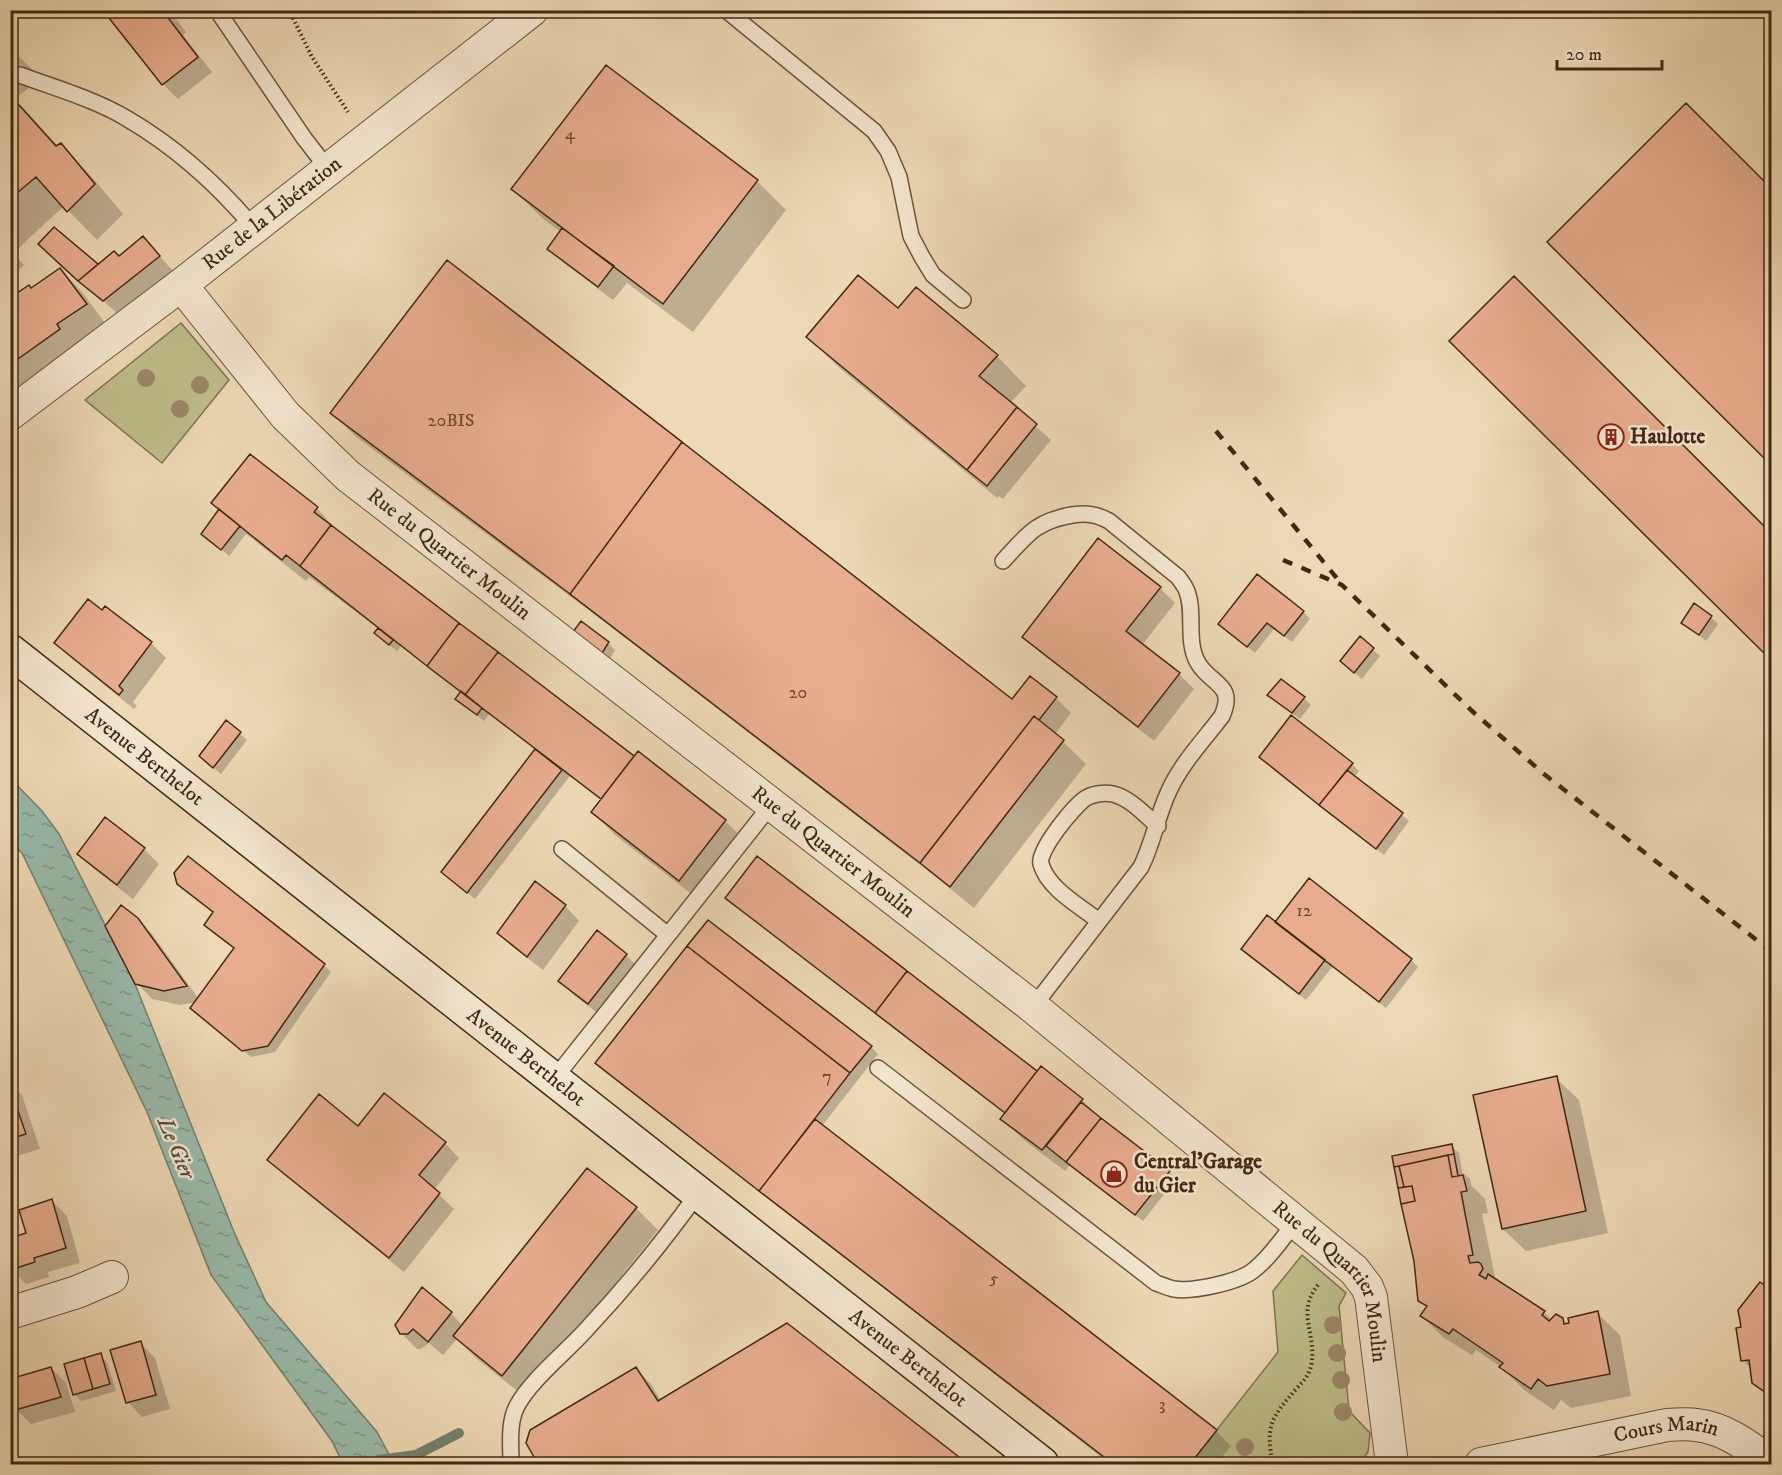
<svg xmlns="http://www.w3.org/2000/svg" width="1782" height="1475" viewBox="0 0 1782 1475" font-family="'IM FELL DW Pica',serif">
  <style>
    .park { fill: #bebe8b; stroke: #80734f; stroke-width: 1.5 }
    .water { fill: url(#water-ripples); stroke: #76806e; stroke-width: 1.5 }
    .shadow { fill: #0003 }
    .lines { fill: none; stroke-linecap: round; stroke-linejoin: round }
    .stream { stroke: #76806e; stroke-width: 10 }
    .building { fill: #e8ad8f; stroke: #422813; stroke-width: 1.5 }
    .lane-casing { stroke: #6d543c; stroke-width: 18 }
    .street-casing { stroke: #6d543c; stroke-width: 34 }
    .secondary-casing { stroke: #422813; stroke-width: 36 }
    .path { stroke: #422813; stroke-width: 4; stroke-dasharray: 1.5 3; stroke-linecap: butt }
    .lane { stroke: #f4e6d0; stroke-width: 15 }
    .street { stroke: #f4e6d0; stroke-width: 32 }
    .secondary { stroke: #f4e6d0; stroke-width: 33 }
    .rail { stroke: #422813; stroke-width: 4.5; stroke-dasharray: 10 10; stroke-linecap: butt }
    .tree { fill: #9d886a }
    .labels { text-anchor: middle; dominant-baseline: central; stroke-width: 5; stroke-linejoin: round; paint-order: stroke }
    .number-label { font-size: 18px; fill: #6c4932 }
    .street-label { font-size: 21px; fill: #422813; stroke: #f4e6d0 }
    .poi-label { font-size: 21px; font-weight: bold; fill: #422813; stroke: #f4e6d0; text-anchor: start }
    .water-label { font-size: 22px; font-style: italic; fill: #584c39; stroke: #f4e6d0 }
  </style>
  <defs>
    <pattern id="water-ripples" width="26" height="14" patternUnits="userSpaceOnUse" patternTransform="scale(1.5)"><rect width="26" height="14" fill="#99baab"/><path d="M2 4q2-2 4 0t4 0M15 11q2-2 4 0t4 0" fill="none" stroke="#7e978a"/></pattern>
  </defs>
  <rect width="100%" height="100%" fill="#eed9b6"/>
  <filter id="stains"><feTurbulence type="fractalNoise" baseFrequency=".00333" numOctaves="4"/><feColorMatrix values="0 0 0 0 .2 0 0 0 0 .09 0 0 0 0 .02 0 0 0 .5 -.17"/></filter>
  <radialGradient id="worn" r=".72"><stop offset=".6" stop-color="#630" stop-opacity="0"/><stop offset="1" stop-color="#630" stop-opacity=".3"/></radialGradient>
  <path class="park" d="M181 323 229 380 162 463 85 400Z
    M1302 1255 1346 1293 1339 1306 1349 1411 1370 1433 1368 1452 1359 1464H1190L1278 1352 1273 1291Z"/>
  <path class="water" d="M10 778 42 811 59 834 135 984 234 1232 266 1302 377 1432 394 1464H343L332 1441 211 1275 147 1112 22 853 11 842Z"/>
  <path class="shadow" d="M120 10H169L186 32 183 35 212 72 178 99 163 84Z
    M10 48 41 78 15 99 58 146 61 145 90 175 123 214 97 240 64 206 27 240 14 254 24 265 10 277Z
    M757 181 786 210 693 332 627 283 613 300 564 263 549 249 561 232 542 218 513 189Z
    M55 229 98 266 119 258 143 238 174 272 119 315 40 244Z
    M60 269 82 292 108 327 10 397V300L32 290Z
    M916 289 997 356 1026 386 1010 403 1051 440 1003 499 999 496 997 498 837 366 808 337 898 310Z
    M332 413 1013 701 1056 698 1071 713 1055 734 1086 764 974 908 937 878 594 614 355 436Z
    M317 508 338 532 635 758 725 821 748 843 702 902 615 835 593 812 602 801 570 776 475 899 450 879 536 750 489 714 484 721 457 699 461 693 401 646 397 651 383 640 379 629 309 577 306 581 246 534 229 556 203 533Z
    M1160 588 1175 603 1142 645 1179 674 1194 689 1154 741 1039 651 1024 636Z
    M105 608 151 643 166 658 133 702 137 706 134 709 71 658 56 643Z
    M1303 612 1310 619 1292 642 1274 629 1255 653 1227 631Z
    M1711 617 1718 624 1706 641 1683 622Z
    M1360 638 1380 656 1362 679 1349 668Z
    M579 643H608L615 650 607 664Z
    M1304 698 1311 705 1300 719 1276 702Z
    M226 722 247 740 221 774 201 756Z
    M1268 764H1352L1359 771 1354 777 1409 821 1384 855Z
    M105 819 144 849 159 864 133 899 94 869 79 854Z
    M757 858 1038 1074 1041 1068 1082 1100 1105 1123 1169 1172 1176 1179 1143 1221 1070 1165 1065 1171 1025 1141 1002 1119 1006 1114 734 905Z
    M565 906 579 921 543 970 513 947 498 933Z
    M137 919 152 934 199 999 324 965 331 972 275 1052 251 1057 199 1015 197 1002 180 1005 152 999 137 983Z
    M1276 924 1411 960 1418 967 1386 1008 1333 966 1306 1000 1250 956Z
    M597 932 626 955 641 970 604 1018 575 996 560 981Z
    M871 1047 878 1054 822 1126 1216 1431 1231 1446 1216 1464H1110L604 1070Z
    M1556 1078 1579 1100 1608 1233 1526 1251 1503 1229Z
    M10 1084 22 1095 40 1149 10 1158Z
    M358 1128 445 1143 459 1158 434 1190 454 1209 404 1272 284 1175 269 1160Z
    M1451 1146 1459 1153 1462 1172 1470 1179 1471 1185 1485 1199 1488 1213 1482 1214 1495 1277 1493 1278 1544 1312 1552 1320 1562 1319 1567 1325 1597 1313 1620 1335 1631 1396 1571 1408 1561 1400 1554 1410 1524 1390 1501 1367 1476 1350 1472 1355 1444 1338 1422 1316 1428 1308 1420 1300 1417 1270 1394 1158Z
    M52 1201 67 1216 80 1263 48 1272 49 1277 26 1284 18 1276 10 1279V1239L28 1234Z
    M636 1208 658 1230 525 1397 477 1359 457 1339 443 1355 429 1343 421 1349H417L401 1333 451 1313 463 1326Z
    M1772 1292V1405L1767 1401 1770 1398 1754 1382 1752 1370 1743 1360 1742 1328Z
    M787 1325 965 1464H539L527 1443 636 1369 651 1384 661 1401Z
    M140 1343 155 1358 170 1409 142 1417 128 1402Z
    M100 1355 107 1362 116 1391 82 1401 74 1394Z
    M51 1368 66 1383 75 1412 31 1424 16 1409Z"/>
  <g class="lines">
    <path class="stream" d="M378 1460 416 1455 459 1433"/>
  </g>
  <path class="building" d="M118 10H168L172 16 169 19 198 57 162 85 109 18Z
    M606 65 758 180 663 304 511 189Z
    M10 95 56 146 61 143 95 184 67 212 36 177 10 199Z
    M1686 103 1772 189V466L1547 242Z
    M54 227 98 264 78 281 38 244Z
    M562 228 614 266 598 287 547 249Z
    M143 236 160 256 103 301 78 281 114 251 119 256Z
    M447 260 682 442 570 594 330 413Z
    M60 268 87 304 57 324 60 329 15 361 12 357 10 358V298L29 285 31 288Z
    M858 275 898 308 916 287 998 355 979 376 1017 407 967 470 806 337Z
    M1514 276 1772 534V661L1449 341Z
    M1017 407 1037 424 987 486 967 470Z
    M682 442 1012 699 1030 676 1057 697 1039 720 1034 716 920 863 570 594Z
    M250 454 318 507 314 512 331 525 300 566 286 555 282 560 211 503Z
    M219 509 240 526 221 550 201 534Z
    M331 525 459 623 427 666 300 566Z
    M1098 538 1161 587 1126 631 1180 673 1138 727 1022 637Z
    M1257 574 1304 611 1284 636 1267 623 1247 647 1218 624Z
    M88 599 102 610 105 606 152 642 119 686 123 690 119 695 54 643Z
    M1694 603 1712 616 1699 635 1681 623Z
    M581 621 609 642 599 658 570 636Z
    M459 623 498 652 465 695 427 666Z
    M378 628 393 640 389 645 374 633Z
    M1360 636 1374 648 1354 673 1340 661Z
    M498 652 634 756 601 799 465 695Z
    M1281 679 1305 697 1292 713 1267 695Z
    M461 691 482 708 477 715 455 699Z
    M1291 715 1353 763 1319 805 1259 757Z
    M1034 716 1064 740 950 887 920 863Z
    M226 720 241 732 213 768 199 756Z
    M535 749 562 770 467 893 441 872Z
    M638 751 726 820 679 881 591 812Z
    M1347 770 1403 813 1376 849 1319 805Z
    M105 817 145 848 117 885 77 854Z
    M188 856 325 964 268 1046 242 1051 190 1008 234 948 204 925 213 912 177 884 174 873Z
    M757 856 907 971 875 1013 725 898Z
    M1309 878 1412 959 1379 1002 1275 922Z
    M535 881 566 905 527 957 497 933Z
    M121 905 138 918 187 986 164 991 135 984 105 926Z
    M1267 915 1325 960 1299 994 1241 949Z
    M708 920 872 1046 850 1073 687 946Z
    M597 930 627 954 588 1004 558 981Z
    M687 946 850 1073 759 1191 595 1063Z
    M907 971 1037 1071 1005 1113 875 1013Z
    M1041 1066 1083 1099 1042 1150 1000 1119Z
    M1557 1076 1586 1211 1502 1229 1473 1095Z
    M10 1088 26 1134 10 1139Z
    M384 1093 446 1142 419 1175 440 1193 389 1258 267 1160 319 1094 358 1126Z
    M1081 1102 1101 1118 1066 1162 1046 1146Z
    M1101 1118 1170 1171 1135 1215 1066 1162Z
    M815 1119 1217 1430 1190 1464H1113L759 1191Z
    M1452 1144 1454 1154 1394 1167 1392 1156Z
    M1454 1154 1458 1176 1452 1177 1448 1155Z
    M1448 1155 1452 1177 1463 1175 1467 1191 1461 1192 1473 1255 1468 1256 1470 1263 1478 1262 1481 1264 1483 1269 1479 1275 1486 1279 1488 1274 1545 1311 1542 1315 1549 1321 1556 1314 1563 1318 1564 1324 1569 1323 1568 1318 1598 1311 1610 1374 1547 1386 1538 1379 1531 1389 1499 1367 1503 1363 1453 1329 1449 1334 1420 1316 1427 1306 1418 1301 1414 1261 1401 1204 1415 1201 1412 1186 1404 1187 1399 1166Z
    M1399 1166 1404 1187 1398 1188 1394 1167Z
    M587 1168 637 1207 502 1376 453 1336Z
    M1412 1186 1415 1201 1401 1204 1398 1188Z
    M52 1199 66 1248 34 1258 35 1262 10 1270V1238L26 1233 19 1210Z
    M1760 1282 1772 1290V1397L1752 1383 1749 1360 1741 1361 1736 1328 1741 1327 1738 1310Z
    M422 1287 452 1312 428 1342 413 1329 408 1334H400L395 1325Z
    M787 1323 968 1464H538L526 1443 530 1430 636 1367 658 1401Z
    M141 1341 156 1395 126 1403 110 1350Z
    M101 1353 110 1384 93 1389 84 1358Z
    M84 1358 93 1389 73 1395 64 1364Z
    M51 1367 61 1397 15 1410 10 1398V1379Z"/>
  <g class="lines">
    <g class="lane-casing">
      <path id="lane" d="M217 10 304 138 328 169
        M726 10 874 131 888 151 899 177 911 236 922 257 933 275 963 300
        M20 75C55 88 94 99 126 118 176 147 217 184 254 228
        M1003 561C1027 535 1036 521 1072 515 1087 513 1096 514 1109 521L1178 577C1181 581 1184 585 1186 589 1196 611 1185 641 1198 663 1211 685 1236 684 1222 716 1203 741 1180 765 1168 793 1157 817 1153 843 1141 867L1033 1007
        M562 849 668 935
        M1099 921C1080 906 1048 889 1041 864 1037 851 1074 806 1086 798 1093 794 1105 792 1113 794 1130 798 1145 815 1158 826
        M878 1068 1156 1283C1162 1285 1168 1288 1174 1289 1193 1292 1241 1282 1255 1269 1271 1256 1283 1238 1295 1222
        M554 1079 771 805
        M511 1464C511 1446 508 1423 517 1406 530 1381 565 1353 585 1331 625 1288 664 1241 698 1193"/>
    </g>
    <g class="street-casing">
      <g id="street">
        <path id="s1" d="M181 285 285 415 348 476 1033 1007 1354 1270 1367 1287 1371 1297 1392 1464"/>
        <path id="s2" d="M10 414 181 285 532 10"/>
        <path d="M10 1313 77 1292 112 1277"/>
        <path id="s3" d="M1481 1464 1667 1425C1676 1425 1686 1423 1696 1425 1725 1428 1748 1446 1772 1464"/>
      </g>
    </g>
    <g class="secondary-casing">
      <g id="secondary">
        <path id="s4" d="M10 651 1042 1464"/>
      </g>
    </g>
    <path class="path" d="M289 10 312 57 348 112
      M1273 1464C1265 1426 1271 1418 1296 1389 1303 1382 1309 1375 1311 1366 1318 1336 1295 1313 1318 1285"/>
    <use href="#lane" class="lane"/>
    <use href="#street" class="street"/>
    <use href="#secondary" class="secondary"/>
    <path class="rail" d="M1216 431 1340 582
      M1283 560 1342 585 1472 711 1544 774 1772 952"/>
  </g>
  <g class="tree">
    <circle cx="146" cy="378" r="9"/>
    <circle cx="200" cy="385" r="9"/>
    <circle cx="180" cy="409" r="9"/>
    <circle cx="1333" cy="1325" r="9"/>
    <circle cx="1337" cy="1353" r="9"/>
    <circle cx="1341" cy="1380" r="9"/>
    <circle cx="1343" cy="1412" r="9"/>
    <circle cx="1245" cy="1447" r="9"/>
  </g>
  <defs>
    <g id="building-ring" transform="scale(1.35)"><circle r="9.5" fill="#f4e6d0" stroke="#8f2418" stroke-width="1.5"/><path d="M-4-6H4V6H1V3H-1V6H-4ZM-2.5-4.3h1.7v1.8h-1.7ZM.8-4.3h1.7v1.8H.8ZM-2.5-1h1.7V.8h-1.7ZM.8-1h1.7V.8H.8Z" fill="#8f2418"/></g>
    <g id="shop-ring" transform="scale(1.35)"><circle r="9.5" fill="#f4e6d0" stroke="#8f2418" stroke-width="1.5"/><path d="M-5-2.5h2.3a2.7 3.5 0 0 1 5.4 0H5L5.5 6h-11ZM-1.5-2.5h3a1.5 2.3 0 0 0-3 0Z" fill="#8f2418"/></g>
  </defs>
  <g fill-rule="evenodd">
    <use href="#building-ring" x="1611" y="437"/>
    <use href="#shop-ring" x="1114" y="1174"/>
  </g>
  <g class="labels">
    <g class="number-label">
      <text x="570" y="134">4</text>
      <text x="451" y="421">20BIS</text>
      <text x="798" y="693">20</text>
      <text x="1304" y="911">12</text>
      <text x="827" y="1077">7</text>
      <text x="994" y="1279">5</text>
      <text x="1162" y="1405">3</text>
    </g>
    <g class="street-label">
      <text stroke="none"><textPath href="#s2" startOffset="330">Rue de la Libération</textPath></text>
      <text stroke="none"><textPath href="#s1" startOffset="382">Rue du Quartier Moulin</textPath></text>
      <text stroke="none"><textPath href="#s4" startOffset="171">Avenue Berthelot</textPath></text>
      <text stroke="none"><textPath href="#s1" startOffset="868">Rue du Quartier Moulin</textPath></text>
      <text stroke="none"><textPath href="#s4" startOffset="657">Avenue Berthelot</textPath></text>
      <text stroke="none"><textPath href="#s1" startOffset="1534">Rue du Quartier Moulin</textPath></text>
      <text stroke="none"><textPath href="#s4" startOffset="1143">Avenue Berthelot</textPath></text>
      <text stroke="none"><textPath href="#s3" startOffset="189">Cours Marin</textPath></text>
    </g>
    <g class="poi-label">
      <text x="1630" y="437">Haulotte</text>
      <text x="1134" y="1162">Central'Garage<tspan x="1134" dy="24">du Gier</tspan></text>
    </g>
    <g class="water-label">
      <text transform="translate(176 1148) rotate(67)">Le Gier</text>
    </g>
  </g>
  <rect width="1782" height="1475" fill="none" stroke="#eed9b6" stroke-width="36"/>
  <rect x="12" y="12" width="1758" height="1451" fill="none" stroke="#422813" stroke-width="3"/>
  <rect x="18" y="18" width="1746" height="1439" fill="none" stroke="#422813" stroke-width="1.5"/>
  <path d="M1557 60v9h105v-9" fill="none" stroke="#422813" stroke-width="3"/>
  <text x="1566" y="60" font-size="18" fill="#422813" stroke="#f4e6d0" stroke-width="4.5" paint-order="stroke">20 m</text>
  <rect width="100%" height="100%" filter="url(#stains)"/>
  <rect width="100%" height="100%" fill="url(#worn)"/>
</svg>
